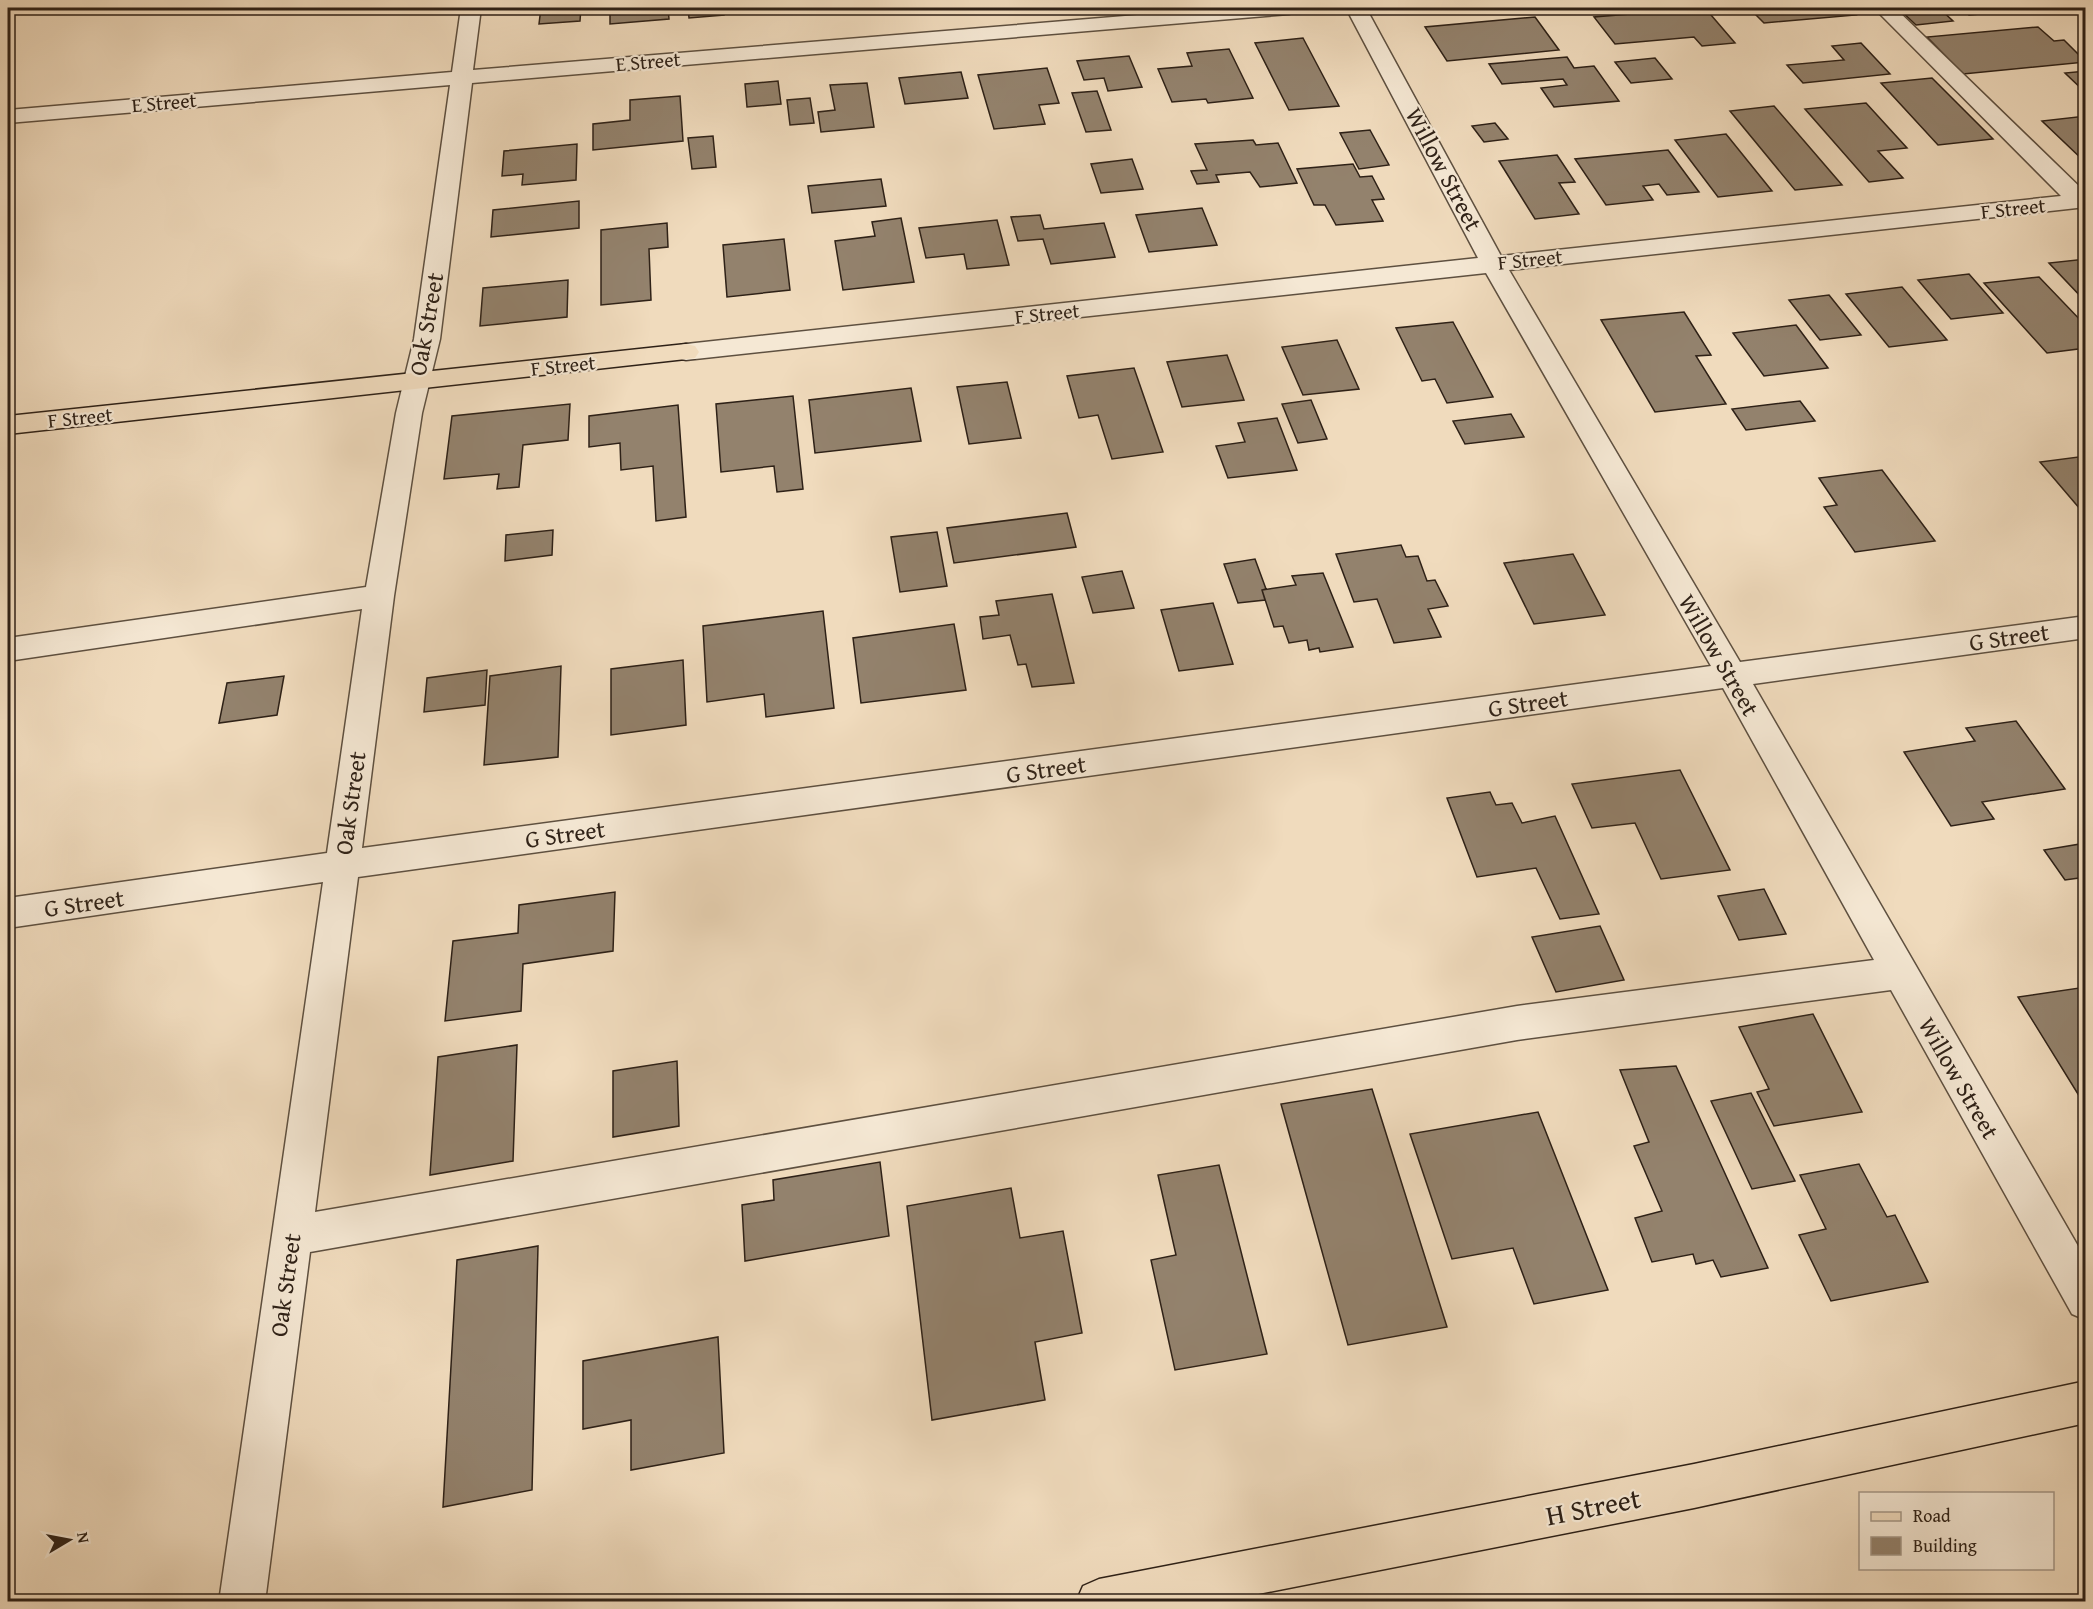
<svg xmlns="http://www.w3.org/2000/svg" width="2093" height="1609" viewBox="0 0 2093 1609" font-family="'Gentium Book Plus',serif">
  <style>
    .building { fill: #93826d; stroke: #2e2117; stroke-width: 1.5 }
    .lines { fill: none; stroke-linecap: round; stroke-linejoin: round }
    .minor-casing { stroke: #5e5040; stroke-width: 3 }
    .major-casing { stroke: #2e2117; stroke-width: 3 }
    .minor { fill: #f5e8d4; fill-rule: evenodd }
    .major { fill: #f0dbbd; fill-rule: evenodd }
    .labels { text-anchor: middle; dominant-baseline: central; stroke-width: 4.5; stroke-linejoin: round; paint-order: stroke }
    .far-street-label { font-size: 20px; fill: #2e2117; stroke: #f5e8d4 }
    .street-label { font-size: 24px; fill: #2e2117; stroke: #f5e8d4 }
    .near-street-label { font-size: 28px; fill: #2e2117; stroke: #f5e8d4 }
  </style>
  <rect width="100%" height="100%" fill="#f0dbbd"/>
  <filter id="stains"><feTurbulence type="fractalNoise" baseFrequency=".00333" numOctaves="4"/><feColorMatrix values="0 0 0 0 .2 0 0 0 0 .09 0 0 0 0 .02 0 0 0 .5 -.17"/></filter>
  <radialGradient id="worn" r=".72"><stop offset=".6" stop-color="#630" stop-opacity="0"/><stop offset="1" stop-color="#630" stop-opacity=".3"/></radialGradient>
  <path class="building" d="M541 8H581L580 21 539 24Z
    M610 8H668L669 19 610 24Z
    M688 8H723L724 15 689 18Z
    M1705 8 1735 43 1702 46 1694 37 1615 44 1594 17Z
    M1749 8H1849L1856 15 1764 23Z
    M1898 8H1939L1953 21 1916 25Z
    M1961 8H2026L2029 10 1969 15Z
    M1535 17 1559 50 1447 61 1425 27Z
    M2038 27 2054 41 2064 40 2086 62 1963 74 1927 37Z
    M1303 38 1339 106 1289 110 1255 43Z
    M1861 43 1890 74 1803 83 1787 65 1844 60 1832 46Z
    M1229 49 1253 98 1208 103 1206 99 1172 102 1158 69 1192 66 1187 53Z
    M1129 56 1142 87 1108 91 1104 78 1084 80 1077 61Z
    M1567 57 1574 68 1594 66 1619 101 1554 107 1541 88 1567 85 1563 79 1502 84 1489 64Z
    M1655 58 1672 79 1631 83 1615 62Z
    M1047 68 1059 103 1039 105 1045 124 994 129 978 75Z
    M2086 71V93L2065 73Z
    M961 72 968 98 905 104 899 78Z
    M1932 78 1993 139 1938 145 1881 83Z
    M778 81 781 104 747 107 745 84Z
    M867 83 874 127 821 132 818 112 835 110 830 85Z
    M1097 91 1111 130 1086 132 1072 93Z
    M680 96 683 141 593 150V124L630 120V100Z
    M810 98 814 123 790 125 787 100Z
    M1866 103 1907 148 1878 151 1903 178 1869 182 1805 109Z
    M1774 106 1842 185 1795 190 1730 111Z
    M2086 116V162H2085L2042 121Z
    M1495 123 1508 139 1484 142 1472 126Z
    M1370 130 1389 165 1359 169 1340 133Z
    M1726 134 1772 191 1718 197 1675 140Z
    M713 136 716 167 692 169 688 138Z
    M1253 140 1256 145 1278 143 1297 183 1260 187 1250 172 1216 175 1219 182 1197 184 1191 171 1207 170 1195 144Z
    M577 144 576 180 522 185 523 174 502 176 504 151Z
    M1668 150 1699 192 1667 195 1659 184 1643 186 1653 200 1606 205 1575 159Z
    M1557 155 1575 182 1559 183 1579 214 1535 219 1499 161Z
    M1132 159 1143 189 1101 193 1091 164Z
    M1353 164 1360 177 1372 176 1384 199 1372 200 1383 221 1336 225 1325 205H1314L1297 169Z
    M881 179 886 206 812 213 808 186Z
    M579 201V228L491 237 493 210Z
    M1202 208 1217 245 1149 252 1136 215Z
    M1040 215 1044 229 1104 223 1115 257 1051 264 1043 239 1018 241 1011 217Z
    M901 218 914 282 843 290 835 241 875 236 872 222Z
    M997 220 1009 265 967 269 964 254 926 258 919 228Z
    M667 223 668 247 649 249 651 300 601 305V230Z
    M784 239 790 290 727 297 723 245Z
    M2086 259V302L2049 263Z
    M1969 274 2003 313 1951 319 1918 280Z
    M2039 277 2086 326V348L2047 353 1984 283Z
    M568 280 567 317 480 326 483 288Z
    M1902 287 1947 340 1889 347 1846 294Z
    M1829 295 1861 335 1820 340 1789 300Z
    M1684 312 1711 355 1696 356 1726 404 1655 412 1601 320Z
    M1453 322 1493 397 1447 403 1435 379 1422 381 1396 328Z
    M1796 325 1828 368 1764 376 1733 333Z
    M1337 340 1359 389 1303 395 1282 347Z
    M1227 355 1244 400 1182 407 1167 362Z
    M1134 368 1163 452 1112 459 1098 415 1079 418 1067 376Z
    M1007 382 1021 438 969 444 957 387Z
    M911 388 921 441 815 453 809 400Z
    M793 396 803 489 777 492 774 466 721 472 716 404Z
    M1311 400 1327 439 1298 443 1282 404Z
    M1800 401 1815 421 1746 430 1732 409Z
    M570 404 568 440 523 445 519 487 497 489 499 474 444 479 452 416Z
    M678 405 686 517 656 521 653 466 621 470 620 443 589 447V416Z
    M1511 414 1524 437 1465 444 1453 421Z
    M1277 418 1297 470 1228 478 1216 446 1245 442 1238 423Z
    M2086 456V516L2040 462Z
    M1882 470 1935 541 1855 552 1824 507 1837 505 1819 478Z
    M1067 513 1076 547 954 563 947 528Z
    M553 530 552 555 505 561 506 535Z
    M937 532 947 586 900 592 891 537Z
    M1401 545 1406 557 1418 556 1427 581 1435 580 1448 606 1428 609 1441 637 1394 643 1377 599 1354 602 1336 554Z
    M1573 554 1605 615 1534 624 1504 563Z
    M1255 559 1266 589 1262 590 1265 600 1238 603 1224 564Z
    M1122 571 1134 608 1093 613 1082 577Z
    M1323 573 1353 647 1320 652 1319 648 1309 650 1307 640 1289 643 1283 626 1274 627 1262 590 1296 585 1292 576Z
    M1052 594 1074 683 1032 687 1026 664 1018 665 1010 635 983 639 980 617 999 615 996 601Z
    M1213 603 1233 664 1179 671 1161 610Z
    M823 611 834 708 766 717 764 694 707 702 703 626Z
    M954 624 966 690 861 703 853 638Z
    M683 660 686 725 611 735V669Z
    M561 666 558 757 484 765 490 676Z
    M487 670 485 705 424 712 427 678Z
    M284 676 277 715 219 723 227 683Z
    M2016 721 2065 789 1982 802 1994 819 1951 826 1904 752 1975 741 1966 728Z
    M1680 770 1730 870 1661 879 1635 823 1592 828 1572 784Z
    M1490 792 1496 805 1512 803 1522 823 1555 816 1599 914 1560 919 1536 868 1477 877 1447 798Z
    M2086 843V877L2065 880 2044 850Z
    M1764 889 1786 934 1739 940 1718 896Z
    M615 892 613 951 523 964 521 1011 445 1021 453 941 518 933 519 905Z
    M1600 926 1624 980 1556 992 1532 937Z
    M2086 987V1107L2018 997Z
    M1813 1014 1862 1112 1774 1126 1757 1092 1769 1089 1739 1027Z
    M517 1045 513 1161 430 1175 438 1057Z
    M677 1061 679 1126 613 1137V1071Z
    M1676 1066 1768 1268 1721 1277 1713 1260 1696 1264 1693 1254 1652 1262 1635 1218 1662 1211 1634 1146 1649 1142 1620 1070Z
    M1372 1089 1447 1327 1348 1345 1281 1104Z
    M1751 1093 1795 1181 1752 1189 1711 1101Z
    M1538 1112 1608 1290 1534 1304 1513 1248 1452 1259 1410 1134Z
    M880 1162 889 1236 745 1261 742 1205 774 1200 773 1180Z
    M1859 1164 1887 1217 1895 1215 1928 1282 1831 1301 1799 1235 1826 1229 1800 1175Z
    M1219 1165 1267 1354 1175 1370 1151 1260 1176 1255 1158 1175Z
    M1011 1188 1020 1238 1063 1231 1082 1333 1035 1342 1045 1400 932 1420 907 1206Z
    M538 1246 532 1490 443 1507 457 1260Z
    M718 1337 724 1453 631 1470V1420L583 1429V1361Z"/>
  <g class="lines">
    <g class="minor-casing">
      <path id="minor" d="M461 8H481L473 70 1222 8H1299L1296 12 1289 14 472 83 440 339 422 413 394 596 362 848 1711 666 1486 273 686 360 677 358 673 352 677 346 686 344 1478 258 1346 8H1366L1501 256 2061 196 1874 8H1895L2086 193V207L1509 270 1740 662 2086 616V638L1753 684 2086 1260V1320L2072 1314 1891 990 1517 1040 310 1252 265 1602H219L323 882 8 928V898L327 853 362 609 8 661V638L366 587 396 413 414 339 450 85 8 123V110L452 72ZM1723 688 1874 960 1517 1006 315 1212 358 877Z"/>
    </g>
    <g class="major-casing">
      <path id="major" d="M686 344 695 346 699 352 695 358 8 434V416Z
        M2086 1381V1423L1694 1508 1218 1602H1076L1083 1586 1099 1579 1694 1464Z"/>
    </g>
    <use href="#minor" class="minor"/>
    <use href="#major" class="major"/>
  </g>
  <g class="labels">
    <g class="far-street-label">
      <text transform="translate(648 61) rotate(-5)">E Street</text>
      <text transform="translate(164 102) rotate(-5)">E Street</text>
      <text transform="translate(2013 208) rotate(-6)">F Street</text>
      <text transform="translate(1530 259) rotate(-6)">F Street</text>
      <text transform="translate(1047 313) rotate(-6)">F Street</text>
      <text transform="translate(563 365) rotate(-6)">F Street</text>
      <text transform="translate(80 417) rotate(-6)">F Street</text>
    </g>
    <g class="street-label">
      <text transform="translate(1444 169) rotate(62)">Willow Street</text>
      <text transform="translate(426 324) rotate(-80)">Oak Street</text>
      <text transform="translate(2009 637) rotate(-8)">G Street</text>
      <text transform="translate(1719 655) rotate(60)">Willow Street</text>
      <text transform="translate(1528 703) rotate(-8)">G Street</text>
      <text transform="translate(1046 769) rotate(-8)">G Street</text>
      <text transform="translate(350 803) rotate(-82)">Oak Street</text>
      <text transform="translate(565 834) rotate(-8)">G Street</text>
      <text transform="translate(84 903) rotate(-8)">G Street</text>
      <text transform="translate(1959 1078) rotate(60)">Willow Street</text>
      <text transform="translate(285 1285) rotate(-82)">Oak Street</text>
    </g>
    <g class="near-street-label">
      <text transform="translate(1593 1506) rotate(-11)">H Street</text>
    </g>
  </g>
  <rect width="2093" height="1609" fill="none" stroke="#f0dbbd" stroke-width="30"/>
  <rect x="9" y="9" width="2075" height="1591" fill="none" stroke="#2e2117" stroke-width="3"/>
  <rect x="15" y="15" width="2063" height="1579" fill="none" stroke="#2e2117" stroke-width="1.5"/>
  <rect x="1859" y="1492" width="195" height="78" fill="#f5e8d4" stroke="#a59888" stroke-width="1.5"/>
  <rect x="1871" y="1512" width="30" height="9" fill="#f0dbbd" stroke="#a59888" stroke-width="1.5"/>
  <text x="1913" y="1522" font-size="18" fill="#2e2117">Road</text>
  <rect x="1871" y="1537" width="30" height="18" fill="#93826d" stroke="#a59888" stroke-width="1.5"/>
  <text x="1913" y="1552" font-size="18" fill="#2e2117">Building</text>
  <g transform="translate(69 1540) rotate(80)" stroke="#f5e8d4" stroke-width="4.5" paint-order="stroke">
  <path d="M0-4.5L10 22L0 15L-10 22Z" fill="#2e2117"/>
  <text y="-9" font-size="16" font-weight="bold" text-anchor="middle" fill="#2e2117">N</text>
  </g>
  <rect width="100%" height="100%" filter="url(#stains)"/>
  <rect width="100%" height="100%" fill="url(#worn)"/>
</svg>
